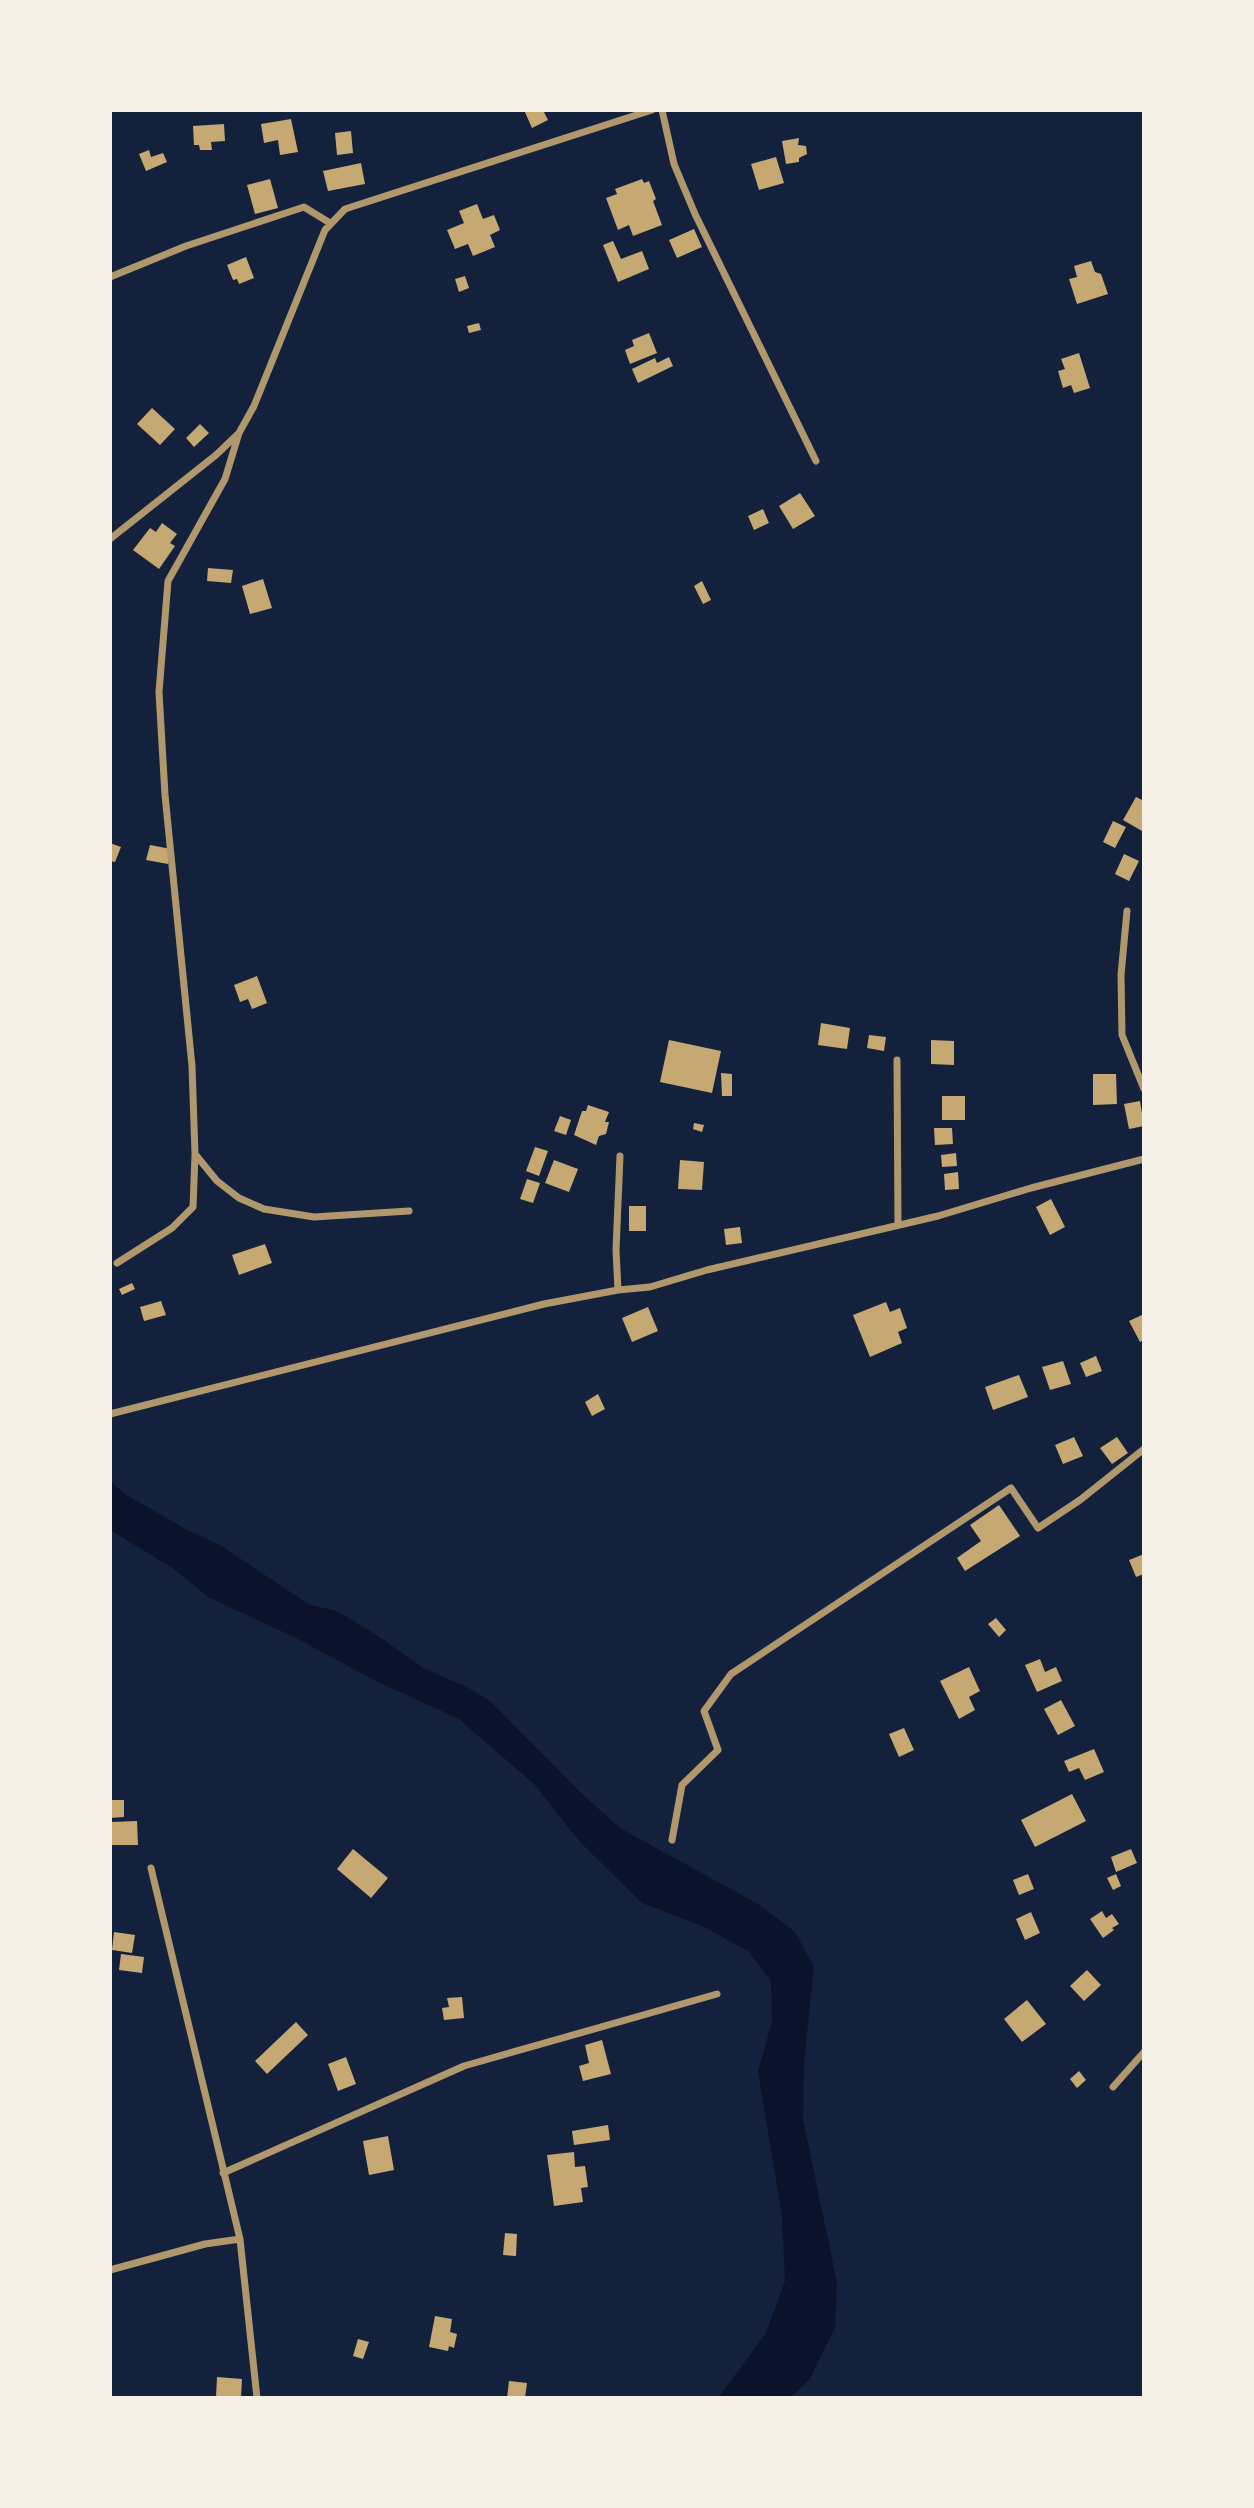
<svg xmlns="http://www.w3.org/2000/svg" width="1254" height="2508" viewBox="0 0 1254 2508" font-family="Overpass,sans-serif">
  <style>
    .water { fill: #0b132b }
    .building { fill: #c6a872 }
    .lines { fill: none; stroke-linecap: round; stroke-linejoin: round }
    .minor { stroke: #b1986c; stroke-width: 7 }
  </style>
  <rect width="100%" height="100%" fill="#14213d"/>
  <path class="water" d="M110 1481 125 1494 189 1531 220 1545 310 1605 337 1611 378 1636 423 1668 467 1687 490 1701 582 1794 620 1828 758 1904 795 1932 814 1967 804 2063 803 2119 837 2283 835 2328 810 2379 790 2398H718L766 2333 785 2281 782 2217 758 2071 772 2022 771 1981 748 1951 702 1926 642 1903 580 1842 534 1784 459 1719 378 1682 294 1637 208 1597 174 1569 110 1530Z"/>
  <path class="building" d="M524 110H543L548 120 532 128Z
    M291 119 298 152 280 155 278 140 264 143 261 124Z
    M224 124 225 141 211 142 212 150H200L199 145H194L193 126Z
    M351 131 353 153 337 155 335 133Z
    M799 138 798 145 806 146 807 154 799 158V162L786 164 782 141Z
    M149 150 151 157 163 153 167 162 146 171 139 154Z
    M776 157 784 183 759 190 751 164Z
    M361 163 365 184 328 191 323 171Z
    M270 179 278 208 255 214 247 185Z
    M642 179 644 183 649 181 656 199 653 201 662 225 633 236 629 225 618 230 606 198 617 194 615 189Z
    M477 204 483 219 494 215 500 230 490 235 495 247 473 256 468 244 455 249 447 230 464 223 459 211Z
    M694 229 702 247 677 258 669 240Z
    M613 241 621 259 642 251 649 269 618 282 603 245Z
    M246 257 254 278 239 284 237 279 233 280 227 265Z
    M1091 261 1095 272 1101 274 1108 294 1077 304 1069 279 1077 277 1074 266Z
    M465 276 469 288 459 292 455 279Z
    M479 323 481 330 469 333 467 326Z
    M649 333 657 353 630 364 625 350 634 346 632 340Z
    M1079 353 1090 388 1074 393 1071 385 1063 388 1058 371 1065 369 1061 359Z
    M669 357 673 366 638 383 632 369 655 358 657 363Z
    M152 408 175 429 160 445 137 424Z
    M200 424 209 433 194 447 186 438Z
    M800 493 815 516 793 529 779 506Z
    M763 509 769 523 754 530 748 516Z
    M162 523 177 534 170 543 175 546 159 569 133 550 150 528 156 532Z
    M208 568 233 570 231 583 207 581Z
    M263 579 272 608 250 614 242 586Z
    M702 581 711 600 703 604 694 586Z
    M1136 797 1144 801V828L1142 831 1123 820Z
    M1113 821 1126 827 1115 848 1103 842Z
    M110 843 121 847 115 862 110 861Z
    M150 845 171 849 168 864 146 860Z
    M1124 854 1139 861 1129 881 1115 874Z
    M257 976 267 1003 252 1009 248 999 240 1002 234 985Z
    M821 1023 850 1028 847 1049 818 1045Z
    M869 1035 886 1037 884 1051 867 1048Z
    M669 1040 721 1051 712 1093 660 1082Z
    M931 1040 954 1041V1065L931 1064Z
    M721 1073 732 1074V1096H722Z
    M1093 1074H1116L1117 1104 1093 1105Z
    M942 1096H965V1120H942Z
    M1140 1101 1144 1126 1129 1129 1124 1104Z
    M588 1105 609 1112 605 1122H609L606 1134 599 1136 596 1145 574 1135 582 1111H586Z
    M560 1116 571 1120 566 1135 554 1131Z
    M694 1123 704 1125 702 1132 693 1129Z
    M934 1128H952L953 1144 935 1145Z
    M535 1147 548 1151 539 1176 526 1171Z
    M956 1153 957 1166 942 1167 941 1155Z
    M554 1160 578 1169 569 1192 545 1183Z
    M680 1160 704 1162 702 1190 678 1189Z
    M958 1172 959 1189 945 1190 944 1174Z
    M527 1179 540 1183 533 1203 520 1199Z
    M1051 1199 1065 1227 1050 1235 1036 1207Z
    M629 1206H646V1231H629Z
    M740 1227 742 1243 726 1245 724 1229Z
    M265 1244 272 1263 239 1275 232 1255Z
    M132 1283 135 1289 122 1295 119 1289Z
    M161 1301 166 1315 144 1321 140 1307Z
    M886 1302 890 1312 900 1308 907 1328 898 1332 902 1343 870 1357 853 1315Z
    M648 1307 658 1331 632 1342 622 1318Z
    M1144 1314V1340L1140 1342 1129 1321Z
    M1096 1356 1102 1371 1086 1377 1080 1363Z
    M1063 1361 1071 1384 1050 1390 1042 1367Z
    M1019 1375 1028 1397 993 1410 985 1387Z
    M598 1394 605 1409 592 1416 585 1402Z
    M1074 1437 1083 1456 1063 1464 1055 1445Z
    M1117 1437 1128 1453 1112 1464 1100 1448Z
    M999 1505 1020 1536 965 1571 957 1558 981 1541 970 1525Z
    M1144 1554V1574L1136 1577 1129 1560Z
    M996 1618 1006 1630 999 1637 988 1624Z
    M1040 1659 1045 1672 1056 1667 1062 1681 1037 1692 1025 1665Z
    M969 1667 980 1691 969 1697 975 1710 959 1719 940 1681Z
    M1061 1700 1075 1726 1058 1735 1044 1709Z
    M904 1728 914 1750 899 1757 889 1734Z
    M1094 1749 1104 1772 1085 1780 1079 1768 1069 1772 1064 1761Z
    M1072 1794 1086 1821 1035 1847 1021 1820Z
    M110 1800H124V1817L110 1818Z
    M137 1821 138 1845H110V1822Z
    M353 1849 388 1878 371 1898 337 1869Z
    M1131 1849 1137 1863 1116 1872 1111 1857Z
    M1028 1874 1034 1889 1019 1895 1013 1880Z
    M1116 1874 1121 1886 1113 1890 1107 1878Z
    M1102 1911 1106 1918 1112 1914 1119 1924 1112 1928 1114 1930 1103 1938 1090 1919Z
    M1031 1912 1040 1933 1025 1940 1016 1919Z
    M114 1932 135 1935 132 1953 112 1950Z
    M121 1954 144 1957 142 1973 119 1970Z
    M1087 1970 1101 1985 1084 2001 1070 1986Z
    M462 1997 464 2018 444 2020 442 2008 449 2007 447 1998Z
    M1027 2000 1046 2024 1022 2042 1004 2019Z
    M296 2022 308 2035 267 2074 255 2061Z
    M602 2040 611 2074 583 2081 579 2066 589 2063 585 2045Z
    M346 2057 356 2084 338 2091 328 2064Z
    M1079 2071 1086 2080 1077 2088 1070 2079Z
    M608 2125 610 2140 574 2145 572 2131Z
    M388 2136 394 2170 369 2175 363 2141Z
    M574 2152 575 2167 585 2166 588 2187 581 2188 583 2202 554 2206 547 2155Z
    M505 2233 517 2234 516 2256 503 2255Z
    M435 2316 452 2319 450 2332 457 2334 454 2348 449 2346 448 2351 429 2347Z
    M358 2339 369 2342 363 2359 353 2356Z
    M217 2377 242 2379 241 2398 216 2397Z
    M509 2381 527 2383 525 2398H507Z"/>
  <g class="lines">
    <path class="minor" d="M662 110 674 164 695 214 816 461
      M110 277 186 246 304 207 330 223
      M239 433 225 479 168 581 159 692 165 795 192 1066 195 1154 217 1181 239 1198 264 1209 314 1217 409 1211
      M110 539 216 455 239 433 254 406 325 230 345 209 652 110
      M1127 911 1121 975 1122 1035 1144 1089
      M897 1060 898 1225
      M620 1156 616 1250 618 1290 650 1287 707 1270 938 1216 1031 1188 1144 1159
      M117 1263 172 1228 193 1207 195 1155
      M110 1414 544 1304 618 1290
      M672 1840 682 1785 718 1750 704 1711 731 1674 1011 1488 1038 1528 1080 1500 1144 1449
      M151 1868 240 2239 257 2398
      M1113 2087 1144 2052
      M223 2173 464 2066 717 1994
      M110 2270 205 2244 240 2239"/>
  </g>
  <rect width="1254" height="2508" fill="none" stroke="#f6f1e7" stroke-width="224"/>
</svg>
